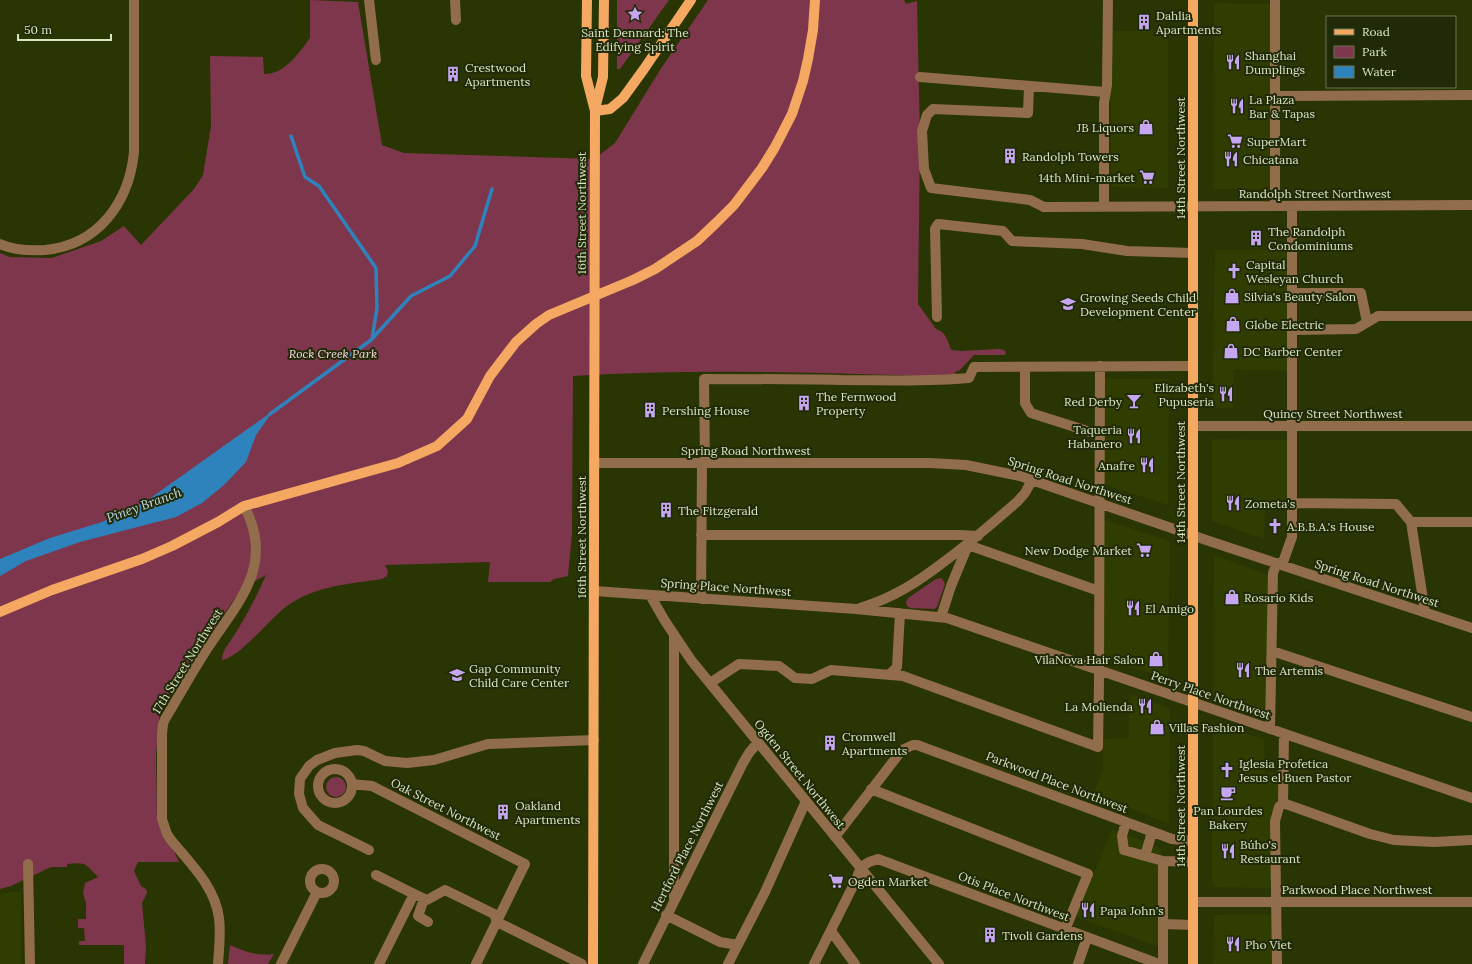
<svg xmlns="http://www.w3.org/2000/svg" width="1472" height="964" viewBox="0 0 1472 964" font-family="Lora,serif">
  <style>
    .built { fill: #303d01 }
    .green { fill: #7e364d }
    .water { fill: #2f83bc }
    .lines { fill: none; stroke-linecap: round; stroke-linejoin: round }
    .stream { stroke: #2f83bc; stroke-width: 3.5 }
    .minor { stroke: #926d4c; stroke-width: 10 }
    .major { stroke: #f4a861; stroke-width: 10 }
    .labels { text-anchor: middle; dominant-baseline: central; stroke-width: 4; stroke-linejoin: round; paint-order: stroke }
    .poi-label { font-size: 12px; fill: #d9e4c3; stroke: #212a08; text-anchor: start }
    .street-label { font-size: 12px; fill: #d9e4c3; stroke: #212a08 }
    .park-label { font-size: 12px; font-style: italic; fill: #f4d5dc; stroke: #212a08 }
    .water-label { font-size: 13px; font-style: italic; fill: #c1d8ea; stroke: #212a08 }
  </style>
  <rect width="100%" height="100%" fill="#293502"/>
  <path class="built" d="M1214 3 1272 4 1274 189H1213Z
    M1111 31H1168V188L1111 187Z
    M1215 250H1294V371L1234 369 1233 408H1212Z
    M1104 379H1169L1168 505 1103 484Z
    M1212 439 1287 440V505H1265L1264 539 1212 521Z
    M1102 519 1170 541 1168 679 1102 657Z
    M1214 555 1268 575 1269 678 1264 712 1213 696Z
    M1129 693 1170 708 1169 824 1093 794 1103 770V739L1129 738Z
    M1213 723 1264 739 1265 773H1279V797L1271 813 1273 888 1214 887 1212 883Z
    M1112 829 1161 848 1160 947 1076 917Z
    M21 892V964H0V893Z
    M1274 914V964H1213L1214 915Z"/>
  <path class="green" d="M310 0 358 2 382 145 404 153 594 159 615 143 660 70 708 0H904L906 4 917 1 920 138 918 304 936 329C946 332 948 341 951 350L961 351 999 349 1004 350 1006 352 1005 355H974L960 370 955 372 956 377C828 373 700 368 573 376L572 534 568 576 554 579 550 582H488L490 562 385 565 388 571 387 576 382 579C348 584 312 586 283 609 271 619 236 660 222 660 222 652 227 646 231 640 245 619 256 598 266 575L242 588 160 707 156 755 157 816 179 862H138L134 871 141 886 146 889 147 893 142 903 146 946 145 964H124V945H79V941H85L84 928H78V919H86V903L83 893 85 883 98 877C85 863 86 862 67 864V867H51L11 886 0 889V253L10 257 52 258 101 241 124 226 141 245 194 189 203 175 211 126 210 56 263 57 264 74C284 75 299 53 310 38Z
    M617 0H669L620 69H617Z
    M941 578 943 580 945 584 937 607 934 609 910 608 907 606 906 602 908 598 936 579Z
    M326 787a10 10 0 1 1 20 0a10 10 0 1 1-20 0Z
    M230 945C246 952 256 956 274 954L268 964H228Z"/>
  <path class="water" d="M273 411 256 435 246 462 224 485 202 503 176 517 80 542 26 561 0 576V559L50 538 102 522 129 511 152 497Z"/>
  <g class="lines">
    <path class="stream" d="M291 136 305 177 319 186 376 268 377 308 372 339
      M270 414 371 340 411 296 450 276 475 246 492 189"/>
    <path class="minor" d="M369 0 376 60
      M455 0 456 20
      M1275 0V206
      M920 77 1105 92
      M1029 87 1028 113 933 109 927 115 922 131 924 169 931 188 1030 200 1044 207 1472 205
      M1275 96 1472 95
      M1104 207V103L1107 85 1108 0
      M0 244C14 250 30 251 45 250 98 245 129 203 134 152V0
      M1292 293H1361L1367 322
      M937 317 935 229 938 224 1003 231 1012 241 1082 244 1127 251 1193 253
      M1292 330 1356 329 1378 316H1472
      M1025 367V403L1031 413 1100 435
      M1193 426H1472
      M594 463H930L966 465 1020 476 1212 542 1472 628
      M705 463 704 379C750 379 796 379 841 380 884 380 927 382 969 378L974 367 1193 366
      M1293 503 1396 504 1411 522H1472
      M1411 522 1425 612
      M701 535H960L978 536
      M968 545 1099 591
      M1282 565 1292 537V206
      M594 591 856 609 947 618 1472 798
      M650 595 665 621 691 660 939 964
      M701 599 702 463
      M860 608C893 598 918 582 945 561 971 542 994 522 1018 501L1025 493 1032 480
      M941 617 951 586 968 545
      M674 634V898
      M1272 651 1472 717
      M889 675 897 667 900 613
      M710 683 739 664 779 666 795 678 812 679 831 670 903 676 1098 747 1099 681 1100 366
      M1270 729 1273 573 1277 563
      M318 786a17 17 0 1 1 34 0a17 17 0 1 1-34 0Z
      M352 784 372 786 525 864 476 964
      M871 789 1088 874 1065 930
      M1283 803 1370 834 1394 840 1434 842 1472 840
      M1126 822 1122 836 1124 850 1145 856 1152 832
      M835 837 902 750 913 745H917L1172 839 1193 841
      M369 850 318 825 303 808 299 794 300 779 309 766 317 760 335 753 357 750 364 751 385 761 407 763 434 760 488 744 594 740
      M1145 856 1163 861 1193 862
      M28 864 30 964
      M310 881a12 12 0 1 1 24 0a12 12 0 1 1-24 0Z
      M376 875 414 894
      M424 899 418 916 428 922
      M1193 902H1472
      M666 915 720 942 738 945
      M1163 924 1193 925
      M831 931 855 964
      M218 964C219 949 221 933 219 918 215 887 191 864 171 840L167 834 162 819V734L163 724 165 719C179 696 192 672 207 649 238 602 276 565 244 506
      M281 964 317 892
      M379 964 414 894 427 900 445 890 494 914 497 922 582 964
      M643 964 743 763 749 753 758 742
      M728 964 765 892 806 801
      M814 964 855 882 861 867 869 862 878 859 1159 964
      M1078 964 1087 938
      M1163 964V861
      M1277 964 1275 821 1279 807 1283 803 1284 734"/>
    <path class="major" d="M587 0 586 76 595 111 593 964
      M1193 0V964
      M595 109 603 77 604 0
      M595 111 610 109 623 98 644 69 691 0
      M0 612 52 590 142 559 172 546 218 522 244 506 398 463 437 446 467 419 490 376 516 342 536 324 549 315 633 280 655 269 697 241 716 223 734 205 762 168 775 147 792 114 803 81 808 59 813 30 815 0"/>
  </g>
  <defs>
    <g id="sight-bare" transform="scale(1.2)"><path d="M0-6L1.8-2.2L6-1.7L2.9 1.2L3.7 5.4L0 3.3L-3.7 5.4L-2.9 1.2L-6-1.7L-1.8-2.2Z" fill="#c5a7f1" stroke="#212a08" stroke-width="2.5" paint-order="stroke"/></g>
    <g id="building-bare" transform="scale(1.2)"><path d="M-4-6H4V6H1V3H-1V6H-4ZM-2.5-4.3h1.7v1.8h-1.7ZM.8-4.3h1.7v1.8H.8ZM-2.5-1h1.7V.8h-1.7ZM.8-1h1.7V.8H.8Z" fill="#c5a7f1" stroke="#212a08" stroke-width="2.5" paint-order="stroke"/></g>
    <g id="restaurant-bare" transform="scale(1.2)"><path d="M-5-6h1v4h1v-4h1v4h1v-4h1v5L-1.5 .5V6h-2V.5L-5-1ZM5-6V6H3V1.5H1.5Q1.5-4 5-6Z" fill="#c5a7f1" stroke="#212a08" stroke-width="2.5" paint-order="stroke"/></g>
    <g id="shop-bare" transform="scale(1.2)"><path d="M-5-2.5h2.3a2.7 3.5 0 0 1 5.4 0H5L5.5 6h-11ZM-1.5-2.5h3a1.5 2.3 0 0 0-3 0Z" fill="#c5a7f1" stroke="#212a08" stroke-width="2.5" paint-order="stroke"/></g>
    <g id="supermarket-bare" transform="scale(1.2)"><path d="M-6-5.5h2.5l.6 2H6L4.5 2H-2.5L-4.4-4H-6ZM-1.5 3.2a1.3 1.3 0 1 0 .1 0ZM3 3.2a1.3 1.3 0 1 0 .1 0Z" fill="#c5a7f1" stroke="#212a08" stroke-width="2.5" paint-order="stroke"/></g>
    <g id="church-bare" transform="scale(1.2)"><path d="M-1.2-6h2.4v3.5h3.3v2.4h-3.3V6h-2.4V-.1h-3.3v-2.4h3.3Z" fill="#c5a7f1" stroke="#212a08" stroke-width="2.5" paint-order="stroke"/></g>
    <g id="school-bare" transform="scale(1.2)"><path d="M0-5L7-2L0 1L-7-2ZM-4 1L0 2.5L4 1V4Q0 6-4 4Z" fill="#c5a7f1" stroke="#212a08" stroke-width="2.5" paint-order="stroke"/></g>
    <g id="bar-bare" transform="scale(1.2)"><path d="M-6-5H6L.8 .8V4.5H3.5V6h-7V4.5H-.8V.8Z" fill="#c5a7f1" stroke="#212a08" stroke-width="2.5" paint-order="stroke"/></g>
    <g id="cafe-bare" transform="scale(1.2)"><path d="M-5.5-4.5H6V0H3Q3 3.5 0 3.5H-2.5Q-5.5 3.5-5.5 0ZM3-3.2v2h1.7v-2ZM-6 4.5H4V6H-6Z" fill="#c5a7f1" stroke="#212a08" stroke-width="2.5" paint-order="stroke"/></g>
  </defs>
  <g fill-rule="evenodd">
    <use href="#sight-bare" x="635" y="14"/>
    <use href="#building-bare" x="1144" y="22"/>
    <use href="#restaurant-bare" x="1233" y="62"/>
    <use href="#building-bare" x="453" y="74"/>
    <use href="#restaurant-bare" x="1237" y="106"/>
    <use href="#shop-bare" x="1146" y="127"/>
    <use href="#supermarket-bare" x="1235" y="141"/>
    <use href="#building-bare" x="1010" y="156"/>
    <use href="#restaurant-bare" x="1231" y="159"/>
    <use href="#supermarket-bare" x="1147" y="177"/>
    <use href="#building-bare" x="1256" y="238"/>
    <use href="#church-bare" x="1234" y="271"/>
    <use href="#shop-bare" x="1232" y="296"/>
    <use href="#school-bare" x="1068" y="304"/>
    <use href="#shop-bare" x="1233" y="324"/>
    <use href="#shop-bare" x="1231" y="351"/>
    <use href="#restaurant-bare" x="1226" y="394"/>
    <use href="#bar-bare" x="1134" y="401"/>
    <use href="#building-bare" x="804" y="403"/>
    <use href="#building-bare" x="650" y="410"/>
    <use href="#restaurant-bare" x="1134" y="436"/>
    <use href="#restaurant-bare" x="1147" y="465"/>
    <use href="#restaurant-bare" x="1233" y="503"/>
    <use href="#building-bare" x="666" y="510"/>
    <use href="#church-bare" x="1275" y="526"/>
    <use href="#supermarket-bare" x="1144" y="550"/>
    <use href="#shop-bare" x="1232" y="597"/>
    <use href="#restaurant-bare" x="1133" y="608"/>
    <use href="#shop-bare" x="1156" y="659"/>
    <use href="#restaurant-bare" x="1243" y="670"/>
    <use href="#school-bare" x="457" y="675"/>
    <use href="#restaurant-bare" x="1145" y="706"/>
    <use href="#shop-bare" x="1157" y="727"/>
    <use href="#building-bare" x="830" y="743"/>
    <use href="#church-bare" x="1227" y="770"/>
    <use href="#cafe-bare" x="1228" y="793"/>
    <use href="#building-bare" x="503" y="812"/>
    <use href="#restaurant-bare" x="1228" y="851"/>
    <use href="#supermarket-bare" x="836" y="881"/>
    <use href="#restaurant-bare" x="1088" y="910"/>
    <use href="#building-bare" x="990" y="935"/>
    <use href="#restaurant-bare" x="1233" y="944"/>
  </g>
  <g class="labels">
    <g class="poi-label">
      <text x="1156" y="15">Dahlia<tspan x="1156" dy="14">Apartments</tspan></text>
      <text x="635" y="32" text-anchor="middle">Saint Dennard: The<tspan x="635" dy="14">Edifying Spirit</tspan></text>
      <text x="1245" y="55">Shanghai<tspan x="1245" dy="14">Dumplings</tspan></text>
      <text x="465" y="67">Crestwood<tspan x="465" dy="14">Apartments</tspan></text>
      <text x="1249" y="99">La Plaza<tspan x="1249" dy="14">Bar &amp; Tapas</tspan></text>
      <text x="1134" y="127" text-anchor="end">JB Liquors</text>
      <text x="1247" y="141">SuperMart</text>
      <text x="1022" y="156">Randolph Towers</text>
      <text x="1243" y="159">Chicatana</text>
      <text x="1135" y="177" text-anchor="end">14th Mini-market</text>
      <text x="1268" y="231">The Randolph<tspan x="1268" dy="14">Condominiums</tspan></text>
      <text x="1246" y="264">Capital<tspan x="1246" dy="14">Wesleyan Church</tspan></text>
      <text x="1244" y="296">Silvia's Beauty Salon</text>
      <text x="1080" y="297">Growing Seeds Child<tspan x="1080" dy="14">Development Center</tspan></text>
      <text x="1245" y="324">Globe Electric</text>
      <text x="1243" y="351">DC Barber Center</text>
      <text x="1214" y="387" text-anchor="end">Elizabeth's<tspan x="1214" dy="14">Pupuseria</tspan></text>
      <text x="816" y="396">The Fernwood<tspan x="816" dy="14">Property</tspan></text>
      <text x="1122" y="401" text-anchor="end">Red Derby</text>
      <text x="662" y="410">Pershing House</text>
      <text x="1122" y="429" text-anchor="end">Taqueria<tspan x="1122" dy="14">Habanero</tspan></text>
      <text x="1135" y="465" text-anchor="end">Anafre</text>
      <text x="1245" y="503">Zometa's</text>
      <text x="678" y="510">The Fitzgerald</text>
      <text x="1287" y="526">A.B.B.A.'s House</text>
      <text x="1132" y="550" text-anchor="end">New Dodge Market</text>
      <text x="1244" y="597">Rosario Kids</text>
      <text x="1145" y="608">El Amigo</text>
      <text x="1144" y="659" text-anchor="end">VilaNova Hair Salon</text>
      <text x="469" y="668">Gap Community<tspan x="469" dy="14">Child Care Center</tspan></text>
      <text x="1255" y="670">The Artemis</text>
      <text x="1133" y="706" text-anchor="end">La Molienda</text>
      <text x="1169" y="727">Villas Fashion</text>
      <text x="842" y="736">Cromwell<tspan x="842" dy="14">Apartments</tspan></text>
      <text x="1239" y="763">Iglesia Profetica<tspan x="1239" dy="14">Jesus el Buen Pastor</tspan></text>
      <text x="515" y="805">Oakland<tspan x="515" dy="14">Apartments</tspan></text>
      <text x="1228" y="810" text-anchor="middle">Pan Lourdes<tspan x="1228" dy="14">Bakery</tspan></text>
      <text x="1240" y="844">Búho's<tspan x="1240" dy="14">Restaurant</tspan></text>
      <text x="848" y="881">Ogden Market</text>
      <text x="1100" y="910">Papa John's</text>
      <text x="1002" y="935">Tivoli Gardens</text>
      <text x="1245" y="944">Pho Viet</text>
    </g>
    <g class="street-label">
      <text transform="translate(1180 158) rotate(-90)">14th Street Northwest</text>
      <text x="1315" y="193">Randolph Street Northwest</text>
      <text transform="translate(581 213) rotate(-90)">16th Street Northwest</text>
      <text x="1333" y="413">Quincy Street Northwest</text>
      <text x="746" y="450">Spring Road Northwest</text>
      <text transform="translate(1070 480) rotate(18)">Spring Road Northwest</text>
      <text transform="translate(1180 482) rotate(-90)">14th Street Northwest</text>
      <text transform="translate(581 537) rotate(-90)">16th Street Northwest</text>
      <text transform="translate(1377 583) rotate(18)">Spring Road Northwest</text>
      <text transform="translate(726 587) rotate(4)">Spring Place Northwest</text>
      <text transform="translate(187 661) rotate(-58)">17th Street Northwest</text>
      <text transform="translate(1211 695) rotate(19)">Perry Place Northwest</text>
      <text transform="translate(800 774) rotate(51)">Ogden Street Northwest</text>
      <text transform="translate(1057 782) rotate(21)">Parkwood Place Northwest</text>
      <text transform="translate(1180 806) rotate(-90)">14th Street Northwest</text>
      <text transform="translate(446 809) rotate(27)">Oak Street Northwest</text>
      <text transform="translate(687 846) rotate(-63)">Hertford Place Northwest</text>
      <text x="1357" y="889">Parkwood Place Northwest</text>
      <text transform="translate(1014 896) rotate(21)">Otis Place Northwest</text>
    </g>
    <g class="park-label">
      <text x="333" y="353">Rock Creek Park</text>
    </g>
    <g class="water-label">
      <text transform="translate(144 505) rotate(-20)">Piney Branch</text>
    </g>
  </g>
  <rect x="1326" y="16" width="130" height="72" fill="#212a08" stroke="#6b7453"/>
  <rect x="1334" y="29" width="20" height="6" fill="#f4a861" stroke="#6b7453"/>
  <text x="1362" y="36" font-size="12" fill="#d9e4c3">Road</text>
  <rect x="1334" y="46" width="20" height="12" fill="#7e364d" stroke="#6b7453"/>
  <text x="1362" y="56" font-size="12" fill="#d9e4c3">Park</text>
  <rect x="1334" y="66" width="20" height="12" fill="#2f83bc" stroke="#6b7453"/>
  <text x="1362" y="76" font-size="12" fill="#d9e4c3">Water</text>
  <path d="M18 34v6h93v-6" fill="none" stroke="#d9e4c3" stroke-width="2"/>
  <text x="24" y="34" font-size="12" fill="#d9e4c3" stroke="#212a08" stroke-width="3" paint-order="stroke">50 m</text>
</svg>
